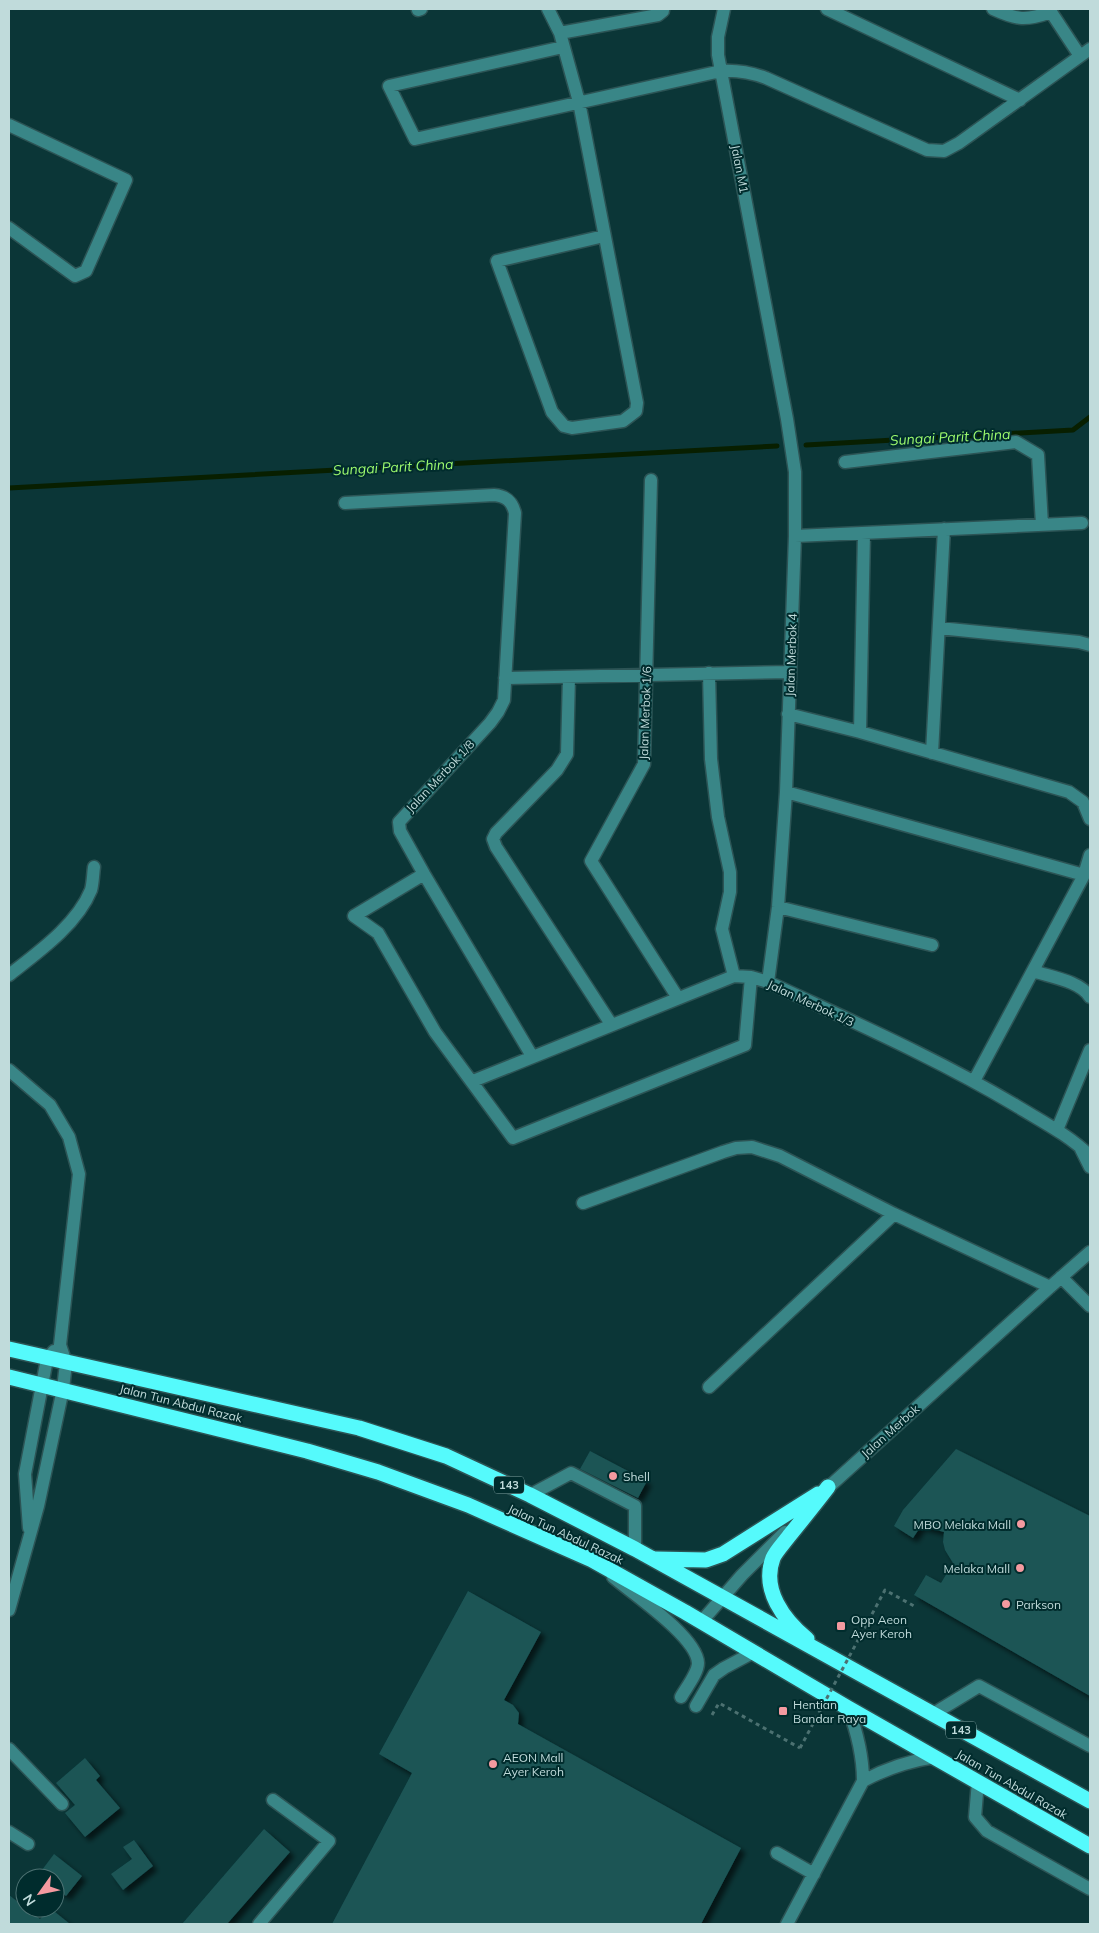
<svg xmlns="http://www.w3.org/2000/svg" width="1099" height="1933" viewBox="0 0 1099 1933" font-family="Mulish,sans-serif">
  <style>
    .lines { fill: none; stroke-linecap: round; stroke-linejoin: round }
    .stream { stroke: #081f00; stroke-width: 5 }
    .building { fill: #1c5455; filter: url(#shadow) }
    .minor-casing { stroke: #2c5455; stroke-width: 15 }
    .highway-casing { stroke: #2c5455; stroke-width: 18 }
    .path { stroke: #4c7171; stroke-width: 3; stroke-dasharray: 4 4; stroke-linecap: butt }
    .minor { stroke: #398687; stroke-width: 12 }
    .highway { stroke: #55fafc; stroke-width: 15 }
    .path-bridge { stroke: #4c7171; stroke-width: 3; stroke-dasharray: 4 4; stroke-linecap: butt }
    .poi-dot { fill: #f49aa0; stroke: #002c2d; stroke-width: 2 }
    .labels { text-anchor: middle; dominant-baseline: central; stroke-width: 4; stroke-linejoin: round; paint-order: stroke }
    .shield { fill: #002c2d; stroke: #86a6a7; stroke-width: 1 }
    .shield-label { font-size: 11px; font-weight: bold; fill: #c0dbdb }
    .street-label { font-size: 12px; fill: #c0dbdb; stroke: #002c2d }
    .poi-label { font-size: 12px; fill: #c0dbdb; stroke: #002c2d; text-anchor: start }
    .water-label { font-size: 14px; font-style: italic; fill: #9efb6e; stroke: #002c2d }
  </style>
  <defs>
    <filter id="shadow"><feDropShadow dx="4.5" dy="4.5" stdDeviation="2.5" flood-color="#0009"/></filter>
  </defs>
  <rect width="100%" height="100%" fill="#0b3637"/>
  <g class="lines">
    <path class="stream" d="M806 445 1073 430 1090 417
      M9 488 777 446"/>
  </g>
  <path class="building" d="M956 1449 1090 1516V1696L914 1595 926 1575 941 1583 953 1563 945 1550 943 1542 944 1532 921 1526 913 1538 894 1526 903 1510Z
    M590 1451 647 1481 638 1498 580 1469Z
    M468 1591 541 1632 504 1700 513 1705 519 1713 518 1724 741 1848 701 1924H332L412 1773 379 1754Z
    M85 1758 100 1776 96 1780 120 1808 85 1837 65 1813 75 1805 56 1783Z
    M264 1829 290 1852 227 1924H182Z
    M134 1840 153 1866 123 1890 111 1874 132 1859 123 1847Z
    M54 1854 82 1876 66 1896 55 1888V1878H36Z
    M9 1895 40 1919 50 1908 70 1924H9Z"/>
  <g class="lines">
    <g class="minor-casing">
      <path id="minor" d="M548 9 560 33 579 102 637 403 636 411 623 421 572 428 564 426 552 412 497 261 604 236
        M724 9 718 37V55L787 419 795 472V536L786 792 778 907 768 982
        M827 9 1020 100
        M993 9C1017 20 1026 21 1051 12
        M1049 9 1080 56
        M418 10 421 9
        M560 33 658 15 663 11V9
        M563 47 389 86 415 139 721 71C737 70 750 72 766 78L927 150 944 151 959 143 1090 49
        M9 125 126 180 86 271 75 276 9 228
        M845 462 1016 442 1038 455 1042 525
        M651 480 644 764 591 861 678 998
        M345 503 494 495C506 496 512 501 515 513L504 700 498 712 490 723 399 822 400 831 424 874 532 1056
        M795 536 1082 523
        M939 628 1079 642 1090 645
        M709 673 711 759 718 817 730 872V892L722 929 734 976
        M569 677 567 754 557 770 496 833 493 839 496 847 611 1024
        M505 678 790 672
        M788 714 860 732 1069 792 1083 802 1090 819
        M860 732 864 533
        M932 753 944 529
        M786 792 1084 875
        M424 874 354 916 378 933 435 1032 513 1138 745 1045 751 977
        M778 907 932 945
        M1033 971C1051 977 1080 981 1090 997
        M9 975C37 953 77 925 91 890 93 883 93 874 94 867
        M9 1070 50 1105 69 1137 79 1174 60 1345 66 1363 63 1389 38 1506 9 1610
        M473 1081 734 976 751 977 768 982C851 1021 936 1058 1015 1105 1041 1121 1069 1135 1090 1156
        M974 1081 1084 875 1090 855
        M1057 1130 1090 1050
        M1081 1149 1090 1167
        M583 1203 723 1152 736 1148 752 1147 780 1156 894 1214 1050 1287
        M1061 1277 1090 1306
        M709 1387 894 1214
        M821 1494 1050 1287 1090 1252
        M530 1495 571 1473 635 1506V1549
        M29 1528 25 1474 47 1359 54 1351
        M613 1577C633 1594 697 1637 698 1663 698 1673 686 1688 681 1697
        M702 1621 742 1575 785 1532
        M696 1706 714 1675 724 1668 754 1652
        M933 1714 979 1686 1090 1746
        M9 1749 62 1804
        M863 1781C887 1768 909 1761 935 1757
        M978 1781 975 1817 987 1831 1090 1889
        M9 1832 28 1844
        M777 1853 814 1874
        M259 1924 329 1841 273 1800
        M787 1924 863 1781C863 1755 857 1732 848 1708"/>
    </g>
    <g class="highway-casing">
      <path id="highway" d="M9 1349 359 1428 446 1456 530 1495 635 1549 1090 1801
        M9 1377 307 1451 378 1472 468 1505 592 1560 685 1612 848 1708 1090 1846
        M655 1559 706 1560 723 1554 818 1494
        M807 1639C784 1620 761 1590 773 1558 776 1551 784 1543 789 1536 802 1520 815 1504 828 1487"/>
    </g>
    <path class="path" d="M712 1715 719 1703 800 1748"/>
    <use href="#minor" class="minor"/>
    <use href="#highway" class="highway"/>
    <path class="path-bridge" d="M800 1748 885 1590 914 1606"/>
  </g>
  <g class="poi-dot">
    <circle cx="613" cy="1476" r="5"/>
    <circle cx="1021" cy="1524" r="5"/>
    <circle cx="1020" cy="1568" r="5"/>
    <circle cx="1006" cy="1604" r="5"/>
    <rect x="836" y="1621" width="10" height="10" rx="2.5"/>
    <rect x="778" y="1706" width="10" height="10" rx="2.5"/>
    <circle cx="493" cy="1764" r="5"/>
  </g>
  <g class="labels">
    <g class="shield">
      <rect x="494" y="1476.5" width="30" height="17" rx="4"/>
      <rect x="946" y="1721.5" width="30" height="17" rx="4"/>
    </g>
    <g class="shield-label">
      <text x="509" y="1485">143</text>
      <text x="961" y="1730">143</text>
    </g>
    <g class="street-label">
      <text transform="translate(740 169) rotate(79)">Jalan M1</text>
      <text transform="translate(791 655) rotate(-88)">Jalan Merbok 4</text>
      <text transform="translate(645 713) rotate(-88)">Jalan Merbok 1/6</text>
      <text transform="translate(440 776) rotate(-47)">Jalan Merbok 1/8</text>
      <text transform="translate(811 1003) rotate(25)">Jalan Merbok 1/3</text>
      <text transform="translate(181 1403) rotate(14)">Jalan Tun Abdul Razak</text>
      <text transform="translate(890 1431) rotate(-42)">Jalan Merbok</text>
      <text transform="translate(566 1534) rotate(25)">Jalan Tun Abdul Razak</text>
      <text transform="translate(1012 1784) rotate(30)">Jalan Tun Abdul Razak</text>
    </g>
    <g class="poi-label">
      <text x="623" y="1476">Shell</text>
      <text x="1011" y="1524" text-anchor="end">MBO Melaka Mall</text>
      <text x="1010" y="1568" text-anchor="end">Melaka Mall</text>
      <text x="1016" y="1604">Parkson</text>
      <text x="851" y="1619">Opp Aeon<tspan x="851" dy="14">Ayer Keroh</tspan></text>
      <text x="793" y="1704">Hentian<tspan x="793" dy="14">Bandar Raya</tspan></text>
      <text x="503" y="1757">AEON Mall<tspan x="503" dy="14">Ayer Keroh</tspan></text>
    </g>
    <g class="water-label">
      <text transform="translate(950 437) rotate(-3)">Sungai Parit China</text>
      <text transform="translate(393 467) rotate(-3)">Sungai Parit China</text>
    </g>
  </g>
  <rect width="1099" height="1933" fill="none" stroke="#c0dbdb" stroke-width="20"/>
  <g transform="translate(40 1893) rotate(237)"><circle r="24" fill="#002c2d" stroke="#4d7273"/>
  <path d="M0-4L9 19L0 12L-9 19Z" fill="#f49aa0"/>
  <text y="-8" font-size="14" font-weight="bold" text-anchor="middle" fill="#c0dbdb">N</text>
  </g>
</svg>
